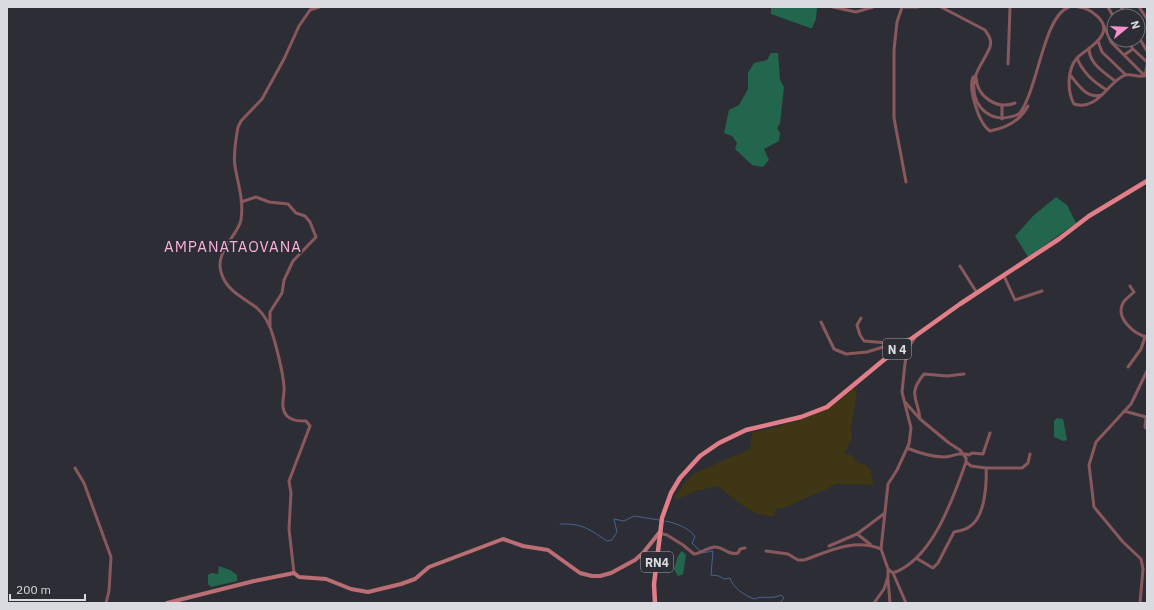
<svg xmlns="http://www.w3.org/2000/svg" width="1154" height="610" viewBox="0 0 1154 610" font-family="'IBM Plex Sans',sans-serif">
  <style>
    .green { fill: #22664d }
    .sand { fill: #3e3615 }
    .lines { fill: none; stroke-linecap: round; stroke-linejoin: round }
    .stream { stroke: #456291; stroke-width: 1 }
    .street { stroke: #89585c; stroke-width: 3 }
    .secondary { stroke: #bb6e74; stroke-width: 4 }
    .primary { stroke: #e17e87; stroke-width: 4.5 }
    .labels { text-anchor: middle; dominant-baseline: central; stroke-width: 3.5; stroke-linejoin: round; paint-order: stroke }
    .shield { fill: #2d2e35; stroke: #a6a7ad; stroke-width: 1 }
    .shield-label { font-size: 12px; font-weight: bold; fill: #dadbe0 }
    .quarter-label { font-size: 15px; letter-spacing: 1px; fill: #fab1dc; stroke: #2d2e35 }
  </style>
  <rect width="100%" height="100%" fill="#2d2e35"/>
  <path class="green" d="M771 7H815L817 8 816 19 812 28H810L771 14Z
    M771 53H778L780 80 784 87 780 123 777 128 780 133 779 141 764 149 769 160 763 167 752 165 735 149 737 143 732 136 724 133 729 110 739 105 748 89V73L754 63 767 60Z
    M1056 197 1067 205 1076 223 1028 257 1015 236 1033 216Z
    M1057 418 1063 419 1067 440 1063 441 1054 437V421Z
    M682 551 686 555 683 574 678 576 674 569 678 556Z
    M219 566 230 570 237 575V581L211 587 208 584V575L211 573 218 574Z"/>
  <path class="sand" d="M854 388 857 393 851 427 852 438 844 454 851 455C856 460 855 464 864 464L870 469 874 485 837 484 784 508H777L774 516C752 517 735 499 718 486L696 491 675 500V496L686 481 695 473 750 449 752 433C789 424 826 416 854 388Z"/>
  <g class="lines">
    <path class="stream" d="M665 521C673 522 692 529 695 537L692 543 700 551
      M560 524C582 523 589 529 607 541L612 540 617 532 614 519 624 521 634 516 659 520
      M702 553 713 551 711 575 719 576 724 579 730 578C733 588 744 595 754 599 764 595 770 600 781 595L784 598 780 603"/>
    <path class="street" d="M833 7 856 12 873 7
      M902 7 897 22 894 50V118L906 182
      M903 7H918
      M941 7 985 30C989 36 992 40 990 47 986 58 976 69 974 81 971 109 994 126 1019 114 1038 91 1043 16 1069 7
      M1078 7C1089 8 1110 21 1102 35 1097 45 1085 50 1077 58 1067 69 1067 92 1074 104 1097 111 1106 85 1123 76 1130 72 1139 79 1147 75
      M1108 7 1114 18
      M1121 7 1126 16
      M1139 7 1147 19
      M1104 26 1111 42 1145 76 1147 65
      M1108 32 1114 28
      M1138 36 1147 51
      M1127 40 1133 49 1147 62
      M1098 41 1102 52 1126 75
      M1089 48C1089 64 1104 72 1115 81
      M1124 55 1133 49
      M1077 58C1083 73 1093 82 1107 90
      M1008 64 1010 7
      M1071 76C1079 86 1087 99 1102 95
      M973 77C968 89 979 124 990 131 1007 128 1020 121 1028 106
      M976 77C977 97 997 110 1015 103
      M1002 119V105
      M241 202 256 197 269 202 288 204 296 213 305 216 310 222 316 237 293 261 284 280 282 293 270 312V327
      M960 266 977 293
      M1004 276 1015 300 1042 291
      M1130 286 1134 292C1131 295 1125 299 1123 303 1115 318 1134 334 1147 337
      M861 318 857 325 860 335 864 341 888 343
      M821 322 834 349 846 354 867 352 909 339
      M1128 367 1141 349 1145 337
      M905 402 920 419 949 443 960 450 966 458V462
      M1124 411 1146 417 1145 427 1147 429
      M920 419C918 398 907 395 924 374L947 376 964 374
      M907 448C919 453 931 457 944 457 954 457 959 451 969 455L972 453 983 454 990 433
      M75 468 84 483 111 557 109 591 106 603
      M986 468H1022L1028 463 1030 454
      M659 533 667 535 683 545 694 554C699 554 707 548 714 547 723 546 728 556 738 553L740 549 745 548
      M857 534 870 544
      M829 546 857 534 885 513
      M766 551 788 554 798 560H804C830 551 854 538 881 549
      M888 569 893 573 906 603
      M294 573 289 529 291 493 289 481 310 426 306 421C299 421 292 421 287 416 279 407 285 396 284 387 283 371 278 354 274 339 271 328 266 316 257 308 243 297 226 291 221 272 215 251 238 235 241 220 244 200 238 185 235 166 233 154 236 139 238 127L241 121 262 99 284 59 299 26 310 10 319 7
      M893 573C933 559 953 498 966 462L971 466 986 468C987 484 985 518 969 527 965 530 959 531 954 532L938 563 933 568 916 558
      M888 579 890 603
      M874 603 884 589 888 577V569L881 549 888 484 897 470 909 444 911 428 902 392 905 363 909 347 916 336
      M1140 603 1143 569 1141 559 1123 542 1094 507 1089 465 1096 442 1131 404 1147 371"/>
    <path class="secondary" d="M167 603 254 581 294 573 299 577 326 579 351 589 368 592 401 584 415 579 429 567 503 539 523 546 548 550 580 573 592 576H600L611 573 635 560 643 553 659 533"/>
    <path class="primary" d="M655 603 654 584 662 518 671 493 680 478 700 456 719 443 746 430 801 417 827 407 897 349 960 304 1059 239 1089 216 1147 181"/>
  </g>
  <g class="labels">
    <g class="shield">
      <rect x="883" y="339" width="28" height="20" rx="3"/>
      <rect x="641" y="552" width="32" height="20" rx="3"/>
    </g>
    <g class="shield-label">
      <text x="897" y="349">N 4</text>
      <text x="657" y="562">RN4</text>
    </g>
    <g class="quarter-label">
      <text x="233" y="246">AMPANATAOVANA</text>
    </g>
  </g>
  <rect width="1154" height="610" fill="none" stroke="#dadbe0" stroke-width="16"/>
  <g transform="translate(1126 28) rotate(72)"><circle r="19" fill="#2d2e35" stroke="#727379"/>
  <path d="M0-3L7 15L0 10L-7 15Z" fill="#f690cf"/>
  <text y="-6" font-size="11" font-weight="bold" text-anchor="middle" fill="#dadbe0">N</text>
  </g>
  <path d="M10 594v6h75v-6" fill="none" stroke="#dadbe0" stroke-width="2"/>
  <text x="16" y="594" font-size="12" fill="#dadbe0" stroke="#2d2e35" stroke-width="3" paint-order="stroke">200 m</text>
</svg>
